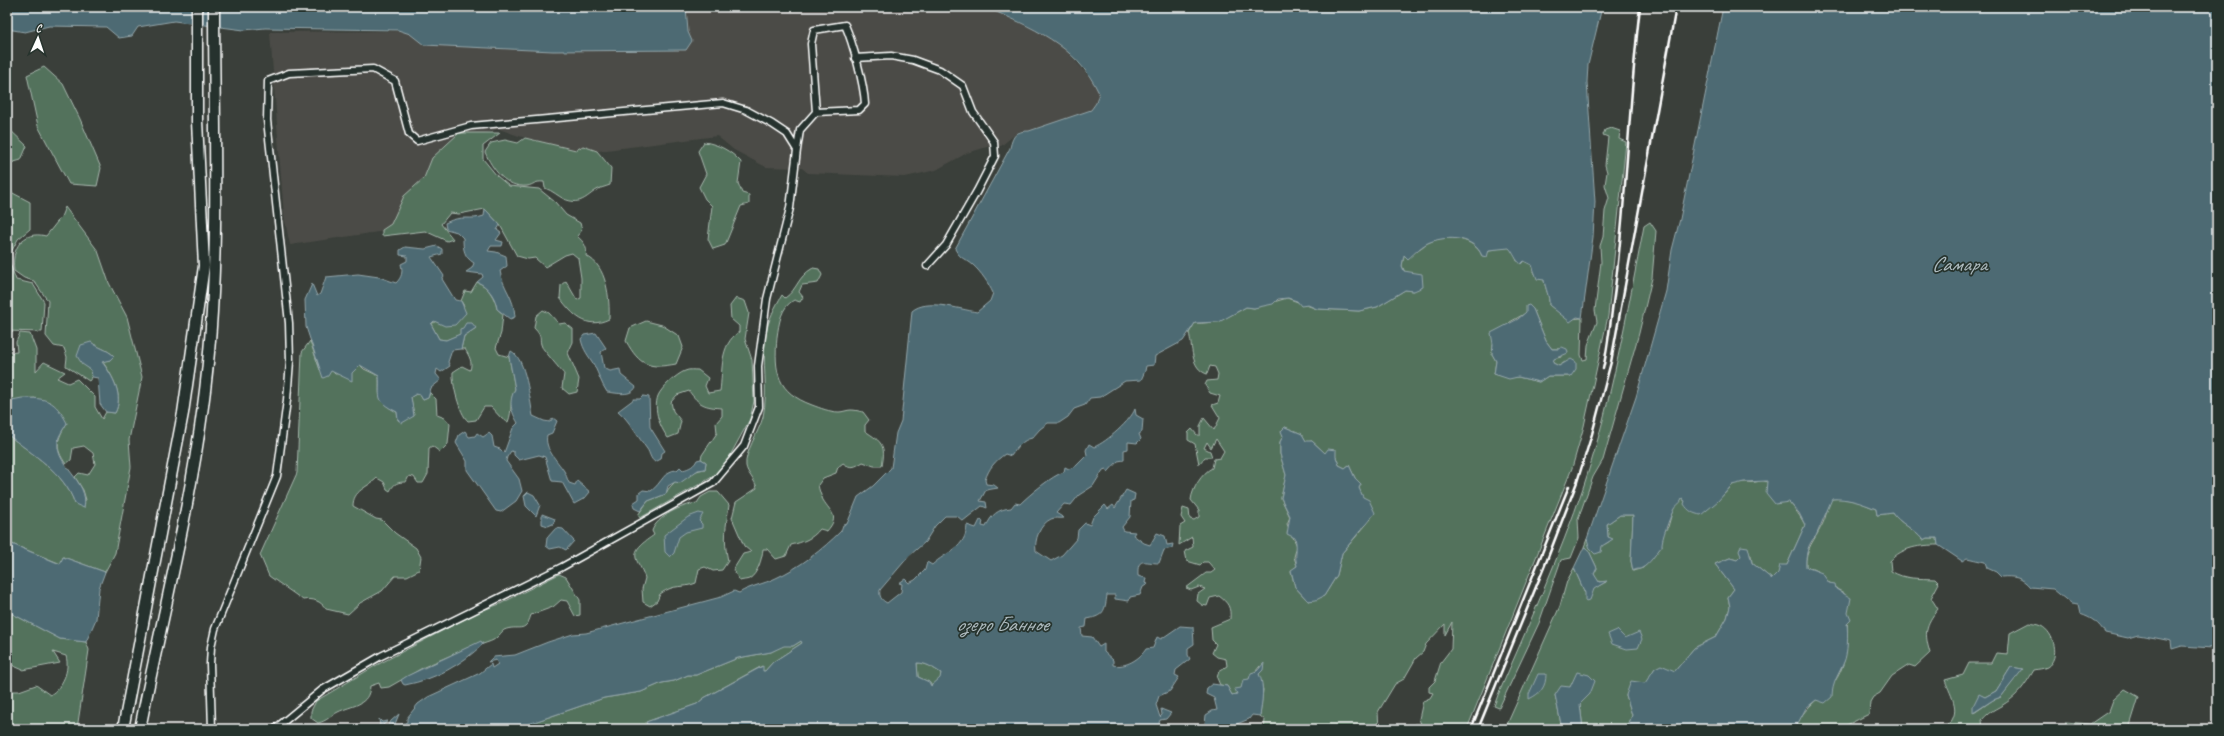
<svg xmlns="http://www.w3.org/2000/svg" width="2224" height="736" viewBox="0 0 2224 736" font-family="Caveat,sans-serif">
  <style>
    .built { fill: #4c4c47 }
    .green { fill: #52725c; stroke: #a8b8ae; fill-rule: evenodd }
    .water { fill: #4d6b73; stroke: #94a6ab; fill-rule: evenodd }
    .lines { fill: none; stroke-linecap: round; stroke-linejoin: round }
    .street-casing { stroke: #fff; stroke-width: 9 }
    .primary-casing { stroke: #fff; stroke-width: 13 }
    .street { stroke: #26332d; stroke-width: 6 }
    .primary { stroke: #26332d; stroke-width: 10 }
    .rail { stroke: #fff; stroke-width: 2.5 }
    .labels { text-anchor: middle; dominant-baseline: central; stroke-width: 3.5; stroke-linejoin: round; paint-order: stroke }
    .water-label { font-size: 21px; font-style: italic; fill: #afbcc0; stroke: #26332d }
  </style>
  <rect width="100%" height="100%" fill="#3a3f3a"/>
  <filter id="ink" filterUnits="userSpaceOnUse"><feTurbulence type="fractalNoise" baseFrequency=".025" numOctaves="2"/><feDisplacementMap in="SourceGraphic" scale="8" xChannelSelector="R" yChannelSelector="G"/><feConvolveMatrix kernelMatrix="1 2 1 2 8 2 1 2 1" color-interpolation-filters="sRGB"/></filter>
  <g filter="url(#ink)">
    <path class="built" d="M686 7H985L1048 36 1063 46 1094 83 1099 92 1096 103 1091 110 1029 131H1019L1001 146H990L967 153 936 170 905 177 808 173 802 168 766 167 734 150 717 136 598 151 584 147 576 150 519 136 499 129 485 133 405 228 290 245 284 216 270 32 408 31 423 45 553 51 686 50 691 41 688 32Z"/>
    <path class="green" d="M44 67 63 84 80 119 101 168 97 186 69 184 38 126 27 75Z
      M7 127 27 146 21 160 7 164Z
      M1611 128 1620 131 1619 139 1626 142 1608 316 1584 426 1572 468 1467 729H1414L1415 724H1421L1419 719 1423 701 1430 698 1433 693 1429 692V687L1435 681 1441 662 1451 649 1452 622 1445 635V624L1426 644 1423 652 1416 658 1404 679 1395 684 1378 712 1379 729H1264L1265 720 1260 716 1263 690 1259 674 1260 666 1237 694 1232 695 1227 686 1220 685 1217 678 1219 671 1227 666 1226 659 1217 657 1212 653 1216 644 1212 640 1211 627 1230 619C1231 607 1228 603 1219 596L1210 598 1207 606 1202 605 1197 601 1198 594 1205 589 1199 587 1191 590 1186 588 1206 573H1211L1215 570 1208 562H1203L1200 565 1187 561 1185 551 1193 547 1192 537 1179 545 1180 526 1185 523 1181 517 1183 508 1189 510 1190 519 1194 520 1199 517V510L1191 500C1192 489 1202 473 1212 468L1214 459 1220 458 1224 451 1216 439 1211 448 1207 442 1204 448 1210 451 1212 457H1205L1199 464 1195 444 1188 440V433L1192 429 1197 435H1200V426L1204 418 1214 430 1220 418 1212 405 1218 403 1220 396 1210 393 1205 385 1207 381 1217 380 1218 374 1215 367 1210 366 1207 374C1190 368 1193 347 1189 333L1195 323C1212 325 1231 316 1246 307L1254 308 1287 298 1317 309 1359 311 1377 307 1405 290 1414 291 1402 266 1404 255C1409 253 1415 252 1419 249 1423 247 1426 243 1430 242 1447 234 1475 238 1482 256L1489 250 1509 247 1514 253 1517 261H1524L1532 265 1533 272 1544 280C1545 288 1550 297 1549 305L1568 319 1582 318 1581 355 1583 360 1587 359 1588 345 1597 322 1595 310 1601 262 1600 246 1603 237 1605 211 1609 198 1605 185 1607 172 1605 165 1608 137 1603 135 1605 130ZM1533 309 1546 341 1552 349H1559L1561 357 1553 359V363L1559 366 1565 362 1571 376H1548L1539 382 1518 377 1509 378 1494 374 1496 361 1492 354 1493 344 1510 322ZM1285 427 1302 434 1306 442 1312 441 1325 453 1336 457 1339 465 1345 468 1349 465 1355 478 1361 484 1359 488 1371 519 1342 553 1337 575 1324 596 1308 601 1295 587 1291 571 1297 566 1294 557 1297 546 1287 524 1290 517 1281 498 1286 475 1280 454V442L1283 436 1282 431Z
      M459 133H500L483 146V159L497 176 509 186 539 189 555 202 566 215 580 223 582 230 577 236C584 242 588 248 586 256 607 265 610 299 609 319 586 330 573 315 560 298L561 285 566 281 577 300 581 298V278L578 258 572 253 565 255 545 267 535 258 528 259 517 256 500 225 485 209 459 214 450 213 441 224 453 239 447 241 425 231 382 236V230L391 224 404 196 424 178 432 158Z
      M525 138 576 150 583 146 597 151 611 168 610 185C605 187 599 188 595 191 584 199 579 205 564 199 558 196 553 191 545 188L544 182C534 181 534 185 527 186 506 188 492 169 485 152L491 143 505 140 518 143Z
      M704 142C718 144 731 151 741 162L738 183 742 193 749 195V204L741 206 725 245 713 249 708 239 712 206 705 199 699 187 706 174 698 151Z
      M7 190 30 202V229L18 239 8 258 16 280 33 284 44 302 42 332 7 331Z
      M65 207 98 251 109 283 127 317 142 377 129 440 131 467 115 553 105 572 63 557 61 564 7 542V434C32 455 64 471 75 504L86 500 83 490 75 477 79 473 88 475 95 464 93 453 84 446 73 448 71 460 66 464C54 448 57 439 67 423L35 398 7 401V350L8 353 17 352 16 342 20 333 30 334 36 350V371L44 362 65 372 57 378 68 383 77 379 95 397V407L102 419 106 412 115 413C124 396 113 376 102 361L110 360 114 356C107 349 98 348 91 342L92 377 89 381 66 366 67 357 64 348 54 346 46 336 48 301 34 281 24 278 14 271C11 249 22 230 46 236L61 217Z
      M1650 222 1656 231 1652 278 1639 333 1603 460 1593 477 1578 519 1579 538 1571 558 1561 560 1539 623 1499 708 1494 706 1498 695C1528 626 1560 556 1584 485 1612 400 1627 313 1644 226Z
      M813 268 819 269 822 275 818 283 802 285 799 292 803 297 800 302 794 300C781 307 779 323 777 337 774 373 777 392 812 405 820 408 830 412 839 412 843 412 847 410 851 410 855 410 859 411 863 412L869 420 865 425V431C882 442 886 445 882 466H874L863 462C855 467 851 469 843 463L838 467 836 473 823 478 818 485C819 490 821 496 823 500 831 513 840 516 827 531L820 529C812 539 803 542 791 545L786 556 776 559 767 549H763C762 558 758 574 749 579 747 580 742 580 740 581L733 570 743 554 751 552 744 546 732 518 736 502 757 488C755 480 747 473 746 466 744 453 759 432 763 417 769 389 761 362 766 334 768 320 775 307 782 295L785 298C798 289 797 277 813 268Z
      M477 282C488 286 495 298 497 309L503 314 501 333 496 348 499 354 509 357 515 389C509 400 513 410 508 422L502 419 491 407H484L476 420 468 421C459 413 452 383 453 372L462 366 470 370C473 362 469 356 465 349H461L464 336 476 328 446 340 439 339 431 324 464 306 461 301 465 291 471 292Z
      M736 298 745 301 749 313 745 339 752 360 754 401 750 419 721 472 640 518 638 515 648 501 666 494C670 481 692 471 705 469L706 462 701 459 702 455 717 433 716 423 722 416V408C705 407 699 405 689 391L677 395 671 402 673 411 681 421 678 434 668 438C660 427 653 410 658 396 661 388 677 374 685 371 689 369 694 370 698 370L708 378 705 386 708 393 720 391C723 371 719 345 739 332V326L731 319 730 306Z
      M543 310 549 313 559 324 565 323 573 329V342L568 353 579 379 577 392 569 394 562 388 564 374C563 373 543 349 542 347 538 338 544 338 534 328L536 316Z
      M646 321 662 325 679 336 683 347 676 364C649 369 640 366 626 341L630 328Z
      M310 341 320 370H331L335 374 352 373 360 365 364 369 379 376C380 396 375 401 397 412L398 420 414 416 411 397 416 394 420 395 423 400 428 398 430 393 436 399 437 415 445 418 450 424 448 444 440 452 432 446 429 448 428 474 423 483H418L414 477 409 476 406 482C398 482 394 483 390 491L387 489 384 482 377 478C367 488 353 490 353 506L376 519 382 520 395 533 416 548 421 557 419 570 407 576H395L382 591 360 603 348 614 326 609C321 601 313 598 303 600L269 576 260 555 297 473 302 352Z
      M1761 480C1776 483 1798 511 1805 525L1787 565 1772 579 1752 563 1751 555 1741 556 1737 560 1730 558 1715 564 1734 589 1728 597 1730 607 1727 618 1716 637 1694 648 1675 671 1655 668 1645 684 1626 695 1632 715 1627 729H1583L1580 704 1590 694 1573 682 1570 687 1555 695 1562 729H1521L1518 726 1514 729H1505L1560 606 1567 581 1574 568 1585 593 1606 582 1597 581 1594 574 1597 568 1588 549 1584 547 1587 539 1590 544C1600 546 1605 546 1612 539L1608 537 1607 524 1620 515H1633L1631 561 1633 571 1643 568 1662 546 1661 542 1664 532 1668 527 1673 509 1682 499 1685 501C1695 500 1711 501 1720 497 1727 494 1730 485 1736 483 1744 480 1754 485 1761 480Z
      M710 492H718L729 505C726 527 723 538 728 561L722 570 713 571 705 567 699 569 696 583C682 589 675 583 660 594L657 601 650 606 643 602 642 589 645 578C643 572 641 568 638 563 630 549 645 542 654 535L652 531C657 516 682 505 697 503L701 497Z
      M1840 498 1859 502 1876 509 1877 515 1893 513C1898 522 1914 529 1923 540L1927 538H1937L1938 545C1921 545 1902 547 1890 561L1891 571C1905 580 1919 578 1935 579L1939 583 1931 598 1938 609C1925 625 1924 633 1930 653L1915 667 1909 665 1892 676 1880 693 1873 697 1870 702 1869 714 1845 726 1844 729H1795C1801 710 1817 701 1830 687 1852 665 1849 621 1844 593 1826 585 1826 571 1806 567 1804 549 1816 539 1823 523 1826 517 1827 509 1829 502L1831 499Z
      M559 574 566 577 580 600V615L575 616 567 601 561 600 553 607 531 615C525 635 518 624 504 630 501 632 500 635 497 637 494 641 488 642 483 644L481 642 424 667 389 687 381 688 379 683 370 686C369 706 352 705 338 712 330 716 327 721 318 723L311 718V711L316 701 375 666 480 611 500 604Z
      M7 611 60 639 86 642 89 650 77 729H7V691H19L36 685 50 695C63 687 70 670 66 656L53 652 60 663 23 670 7 663Z
      M2029 623C2032 624 2037 624 2041 626 2054 632 2061 658 2047 667 2043 669 2038 669 2034 670 2028 680 2021 692 2010 700 2000 708 1991 709 1982 720L1983 729H1944C1964 713 1951 697 1945 680L1963 675 1969 663H1991L1996 653 2008 654 2010 633ZM2011 667 2022 669 2001 697 1993 700 1974 713 1979 695 1985 697 1996 691Z
      M801 641 802 643 773 662 765 671H762V666L704 698 697 704 646 722 647 724 642 729H636L635 727 630 729H514L604 698 641 692 662 683 674 681 688 675H696L738 658 771 652 784 645 793 646Z
      M917 663C927 663 933 668 941 673V678L932 686 929 682 918 677Z
      M2125 689 2139 697 2129 729H2065L2066 722 2090 724 2109 711 2113 700Z"/>
    <path class="water" d="M7 7H686L688 32 692 41 686 50 553 51 424 45 410 34 398 30 265 28 244 30 174 21 138 27 132 36 119 38 106 27 49 26 25 32 7 29Z
      M985 7H1602L1588 65 1587 82 1595 202 1593 237 1582 318 1577 317 1570 322 1549 305C1550 297 1545 288 1544 280L1537 279 1532 265 1524 261 1521 264C1515 260 1514 253 1509 248L1489 250 1487 257 1482 256C1475 237 1448 235 1430 242 1422 245 1415 253 1408 259L1404 255 1402 266 1404 271 1422 274 1423 287 1414 291 1405 290 1377 307 1359 311 1317 309 1308 305 1301 306 1297 301 1288 298 1278 299 1273 304 1254 308 1246 307 1219 322 1195 323 1183 341 1155 356 1154 365 1146 366 1145 371 1141 380 1125 381 1100 397 1090 398 1085 405 1074 409 1068 417 1059 423H1048L1040 429 1032 438C1022 440 1017 448 1011 456L1005 454C995 461 989 468 985 480L986 484 994 485 998 488 986 490 980 501 986 502 987 508 982 506 963 521 957 516H945L935 526 925 542 909 556 880 590C879 596 881 600 887 603L901 592 902 584 899 583 905 579 909 583 915 580 925 570 927 562 932 565C947 551 966 549 967 525L976 528 980 520 983 521 982 526 986 527C991 515 998 509 1011 508L1015 503 1020 504C1029 495 1053 475 1064 472L1065 467 1069 469 1076 466 1087 455 1086 450 1089 444 1094 447C1107 442 1131 420 1135 409L1136 415 1143 419 1142 432 1139 434 1141 439 1137 443 1128 442V449L1124 450V460L1118 461 1108 472 1106 469 1103 470 1093 486 1079 495 1071 505 1064 504 1056 513 1064 518C1060 519 1055 517 1051 519 1040 524 1034 540 1036 551L1051 561 1062 555 1070 546 1077 538 1078 530 1085 523 1090 525 1093 517 1105 505 1108 509 1113 505 1115 508 1126 490 1135 494 1134 500 1131 501 1130 517 1122 527 1124 531 1135 532 1133 535 1144 543 1150 545 1157 533 1165 536 1167 545 1173 544 1172 548 1164 550 1159 563C1144 563 1137 556 1138 576L1146 578 1145 583 1148 584 1143 587 1140 595 1130 597 1129 601 1115 599V595H1107C1105 611 1104 616 1087 619L1086 627 1081 628 1082 636 1092 637 1099 647 1104 644V652L1113 660V665C1125 668 1140 659 1146 649L1153 648 1157 637 1161 639 1180 626 1193 627 1194 644 1188 648V655L1190 659 1176 670 1175 675 1179 677 1170 691 1159 696 1156 705 1160 717 1162 715 1161 709 1171 713 1166 719 1160 720 1159 723 1162 725 1158 729H642L647 724 646 722 697 704 704 698 763 666V671H765L773 662 802 643 801 641 793 646H784L771 652 738 658 696 675H688L674 681 662 683 641 692 604 698 514 729H397L399 726 407 722V718L418 704 428 697 480 673 491 664 492 668 498 664 496 660 488 662 493 657 515 655 548 642 573 634 586 633 721 597 734 591 739 593C750 586 764 584 776 578 800 567 822 550 841 531L843 525 847 524 858 497 873 486 891 468 896 433 901 421 912 311C927 298 958 309 977 312L990 301 993 293C989 284 981 272 973 265 965 258 961 260 955 249L1010 148C1013 135 1016 131 1029 131L1091 110 1096 103 1099 93C1076 44 1031 27 985 7ZM917 663C927 663 933 668 941 673L940 678 931 686 929 682 918 677Z
      M1723 7H2217V645L2213 648 2182 646 2172 649 2171 641 2156 638 2138 635 2128 638 2105 633C2099 623 2092 618 2080 614L2078 605 2071 604 2053 589 2030 587C2022 577 2013 576 2001 577L1996 572 1987 568 1985 562 1967 558 1962 561 1938 545 1937 538H1927L1923 540C1914 529 1898 522 1893 513L1877 515 1876 509C1862 503 1847 498 1832 499L1816 536C1808 543 1805 556 1806 567L1822 573 1829 583 1835 584 1836 589 1851 598 1848 613 1851 620 1847 624C1848 632 1848 654 1844 662 1839 674 1832 683 1832 697L1825 703 1816 700 1806 708 1795 729H1627L1632 715 1626 695 1631 681 1645 683 1655 668 1661 665 1675 671 1694 648 1716 637 1727 618 1730 607 1728 597 1734 589 1715 564 1730 558 1737 560 1741 556 1739 551 1741 546 1748 547 1752 563 1772 579 1778 573 1780 565H1787L1805 525 1799 513 1789 502 1775 504 1766 493 1767 481 1744 482 1732 485 1718 501 1701 515C1694 514 1688 511 1684 504L1685 501 1682 499C1680 505 1675 505 1673 511 1670 517 1661 540 1662 546 1656 553 1650 564 1642 568 1639 570 1637 568 1633 571L1631 561 1633 515H1620L1607 524 1608 537 1613 539 1602 546 1601 552 1595 554 1590 549 1587 539 1636 397 1666 291 1672 250 1680 219Z
      M485 209 500 225 497 230 501 233 496 240 503 242 502 246H491L488 251 496 252 506 256 507 266 500 271C503 289 514 296 515 317L510 319 497 309C496 298 488 286 477 282L483 277 482 274 466 272 472 268 474 263C464 257 463 249 463 238L457 232 446 229 445 223C463 214 470 221 484 216Z
      M437 246 442 249V254L431 257 444 276 442 279 455 300 461 301 466 313 455 325 445 326 434 321 431 324 439 339 446 340 460 334V329L463 328 466 323H472L476 328 464 336 461 349 452 350 448 362 450 366 441 372 437 369 436 374 441 380 431 388 428 398 423 400 420 395 416 394 411 397 414 416 402 423 398 420 397 412C373 400 381 397 379 376L360 365 352 373V381L331 371 328 376 323 378 306 327 305 300 312 284 317 296 320 294 326 277 358 274 379 277 396 283C402 277 403 272 401 264L407 261V256L400 255V250L405 247 425 249Z
      M1529 305 1533 309 1546 341 1552 349H1559L1562 347 1567 349 1568 353 1554 359 1553 363 1559 366 1571 359 1576 362V369L1571 376H1548L1539 382 1518 377 1509 379 1494 374 1496 361 1492 354 1493 344 1491 333 1518 319 1526 312V306Z
      M596 333 606 348 601 352 604 368 610 371 620 369 621 375 636 387C631 397 617 393 607 392 601 383 599 375 594 365 589 356 583 350 581 339L584 335Z
      M91 342C98 348 107 349 114 356L110 360 102 362C113 376 124 396 115 413L106 412 100 404 98 378 92 377 91 370 82 364 77 356 81 345Z
      M511 351C526 358 530 401 533 416L544 421 550 422 553 418 557 421 552 433 547 435C544 449 557 460 564 471 566 474 567 479 569 483L575 485 577 481 590 492 585 498 574 504 562 482 552 481 545 457 539 455 519 460 514 455V452L511 451 507 457 506 461 519 479 522 491 516 501 501 512 496 511 467 470V461L456 443 459 435 465 431 469 437 475 436 477 433 483 437 489 433 492 436 494 447 500 449 504 453 513 428 518 423C511 411 508 402 515 389L509 357Z
      M643 396 649 397 650 427 665 451 662 453 661 459 655 462C650 459 650 453 647 449 638 437 629 420 618 411L634 399H640Z
      M22 398C47 398 55 400 67 423 65 427 61 432 59 437 50 464 91 480 84 508L75 504C64 471 32 455 7 434V401Z
      M1285 427 1302 434 1306 441H1312L1325 453 1328 449 1336 450V457L1339 465 1345 468 1349 465 1355 478 1361 484 1359 488 1363 497 1369 500 1375 513 1342 553 1337 575 1324 596 1316 600 1308 601 1295 587 1291 570 1297 566C1294 556 1298 548 1295 538L1287 534 1290 516 1281 498 1286 475 1280 454V442L1283 436 1281 431Z
      M701 459 706 462 705 469 698 470 680 483 675 482 668 486 666 494 648 501 640 511 634 508 633 503 639 499V493L643 490 651 491C662 483 664 470 677 470L680 467 683 470C690 468 694 466 697 460Z
      M528 492 534 495 540 505 536 516 526 506 524 496Z
      M699 513 703 514 699 521 702 524V528L686 532 679 537 674 553 670 557 665 552 664 535 688 517Z
      M542 514 555 519 553 524 548 526 542 524Z
      M556 528 563 529 574 541 566 550 560 547 550 549 546 546 547 538Z
      M7 542 60 564 63 557 105 572 99 588 96 619 86 642 60 639 7 611Z
      M1584 547 1588 549 1597 568 1594 574 1599 582 1607 581 1594 589 1590 600 1585 601V593L1574 568Z
      M1617 630 1625 638 1639 632 1642 639 1638 648 1627 649 1612 644 1608 634Z
      M481 641 483 644C461 665 436 679 405 685L403 684 401 680 407 676Z
      M1264 663 1263 670 1259 674C1265 685 1262 703 1260 716L1252 715 1249 719 1237 724 1235 729H1201L1205 724 1206 715 1212 711 1217 710 1214 698 1206 694 1207 688 1212 684 1227 686 1232 695 1237 694 1235 689 1241 688 1243 680 1249 679 1251 673 1257 671Z
      M2011 667 2023 669 2001 697 1993 700 1973 713V706L1979 694 1985 697 1996 691Z
      M1577 672 1589 675 1595 681 1590 694 1580 704 1583 729H1562L1555 695 1561 686 1570 687Z
      M1538 674H1546C1546 687 1541 693 1529 699V694Z
      M399 714 395 724 392 725 393 729H375L380 727 379 719 382 722 388 721 383 725 384 727 387 728 391 721Z"/>
    <g class="lines">
      <g class="street-casing">
        <path id="street" d="M855 58 891 56 913 60 940 70 963 86 973 112 994 142 995 156 977 191 946 245 927 266
          M797 150 800 130 816 112 859 110 865 104C864 84 853 43 845 25L814 30 811 44 816 112
          M212 729 210 664 211 647 215 629 277 476 287 400 290 361 289 323 267 120 268 81 289 73 373 69 395 81 409 134 417 141 471 126 723 103 746 110 772 124 787 134 797 150 790 208 767 299 758 366 759 407 744 446 713 483 562 567 381 656 322 690 275 729"/>
      </g>
      <g class="primary-casing">
        <path id="primary" d="M123 729 183 413 204 266 197 121V7
          M140 729C161 621 189 514 203 406 221 274 214 140 214 7"/>
      </g>
      <use href="#street" class="street"/>
      <use href="#primary" class="primary"/>
      <path class="rail" d="M1603 369C1608 347 1610 325 1613 303 1627 205 1628 105 1640 7
        M1471 729 1569 486
        M1478 729 1547 560 1577 482 1592 434 1611 362 1676 7"/>
    </g>
  </g>
  <g class="labels">
    <g class="water-label">
      <text x="1959" y="264">Самара</text>
      <text x="1002" y="624">озеро Банное</text>
    </g>
  </g>
  <rect width="2224" height="736" fill="none" stroke="#26332d" stroke-width="24"/>
  <rect x="12" y="12" width="2200" height="712" fill="none" stroke="#fff" stroke-width="1.5" filter="url(#ink)"/>
  <g transform="translate(38 38) rotate(3)" stroke="#26332d" stroke-width="3" paint-order="stroke">
  <path d="M0-3L7 15L0 10L-7 15Z" fill="#ffffff"/>
  <text y="-6" font-size="11" font-weight="bold" text-anchor="middle" fill="#ffffff">С</text>
  </g>
</svg>
